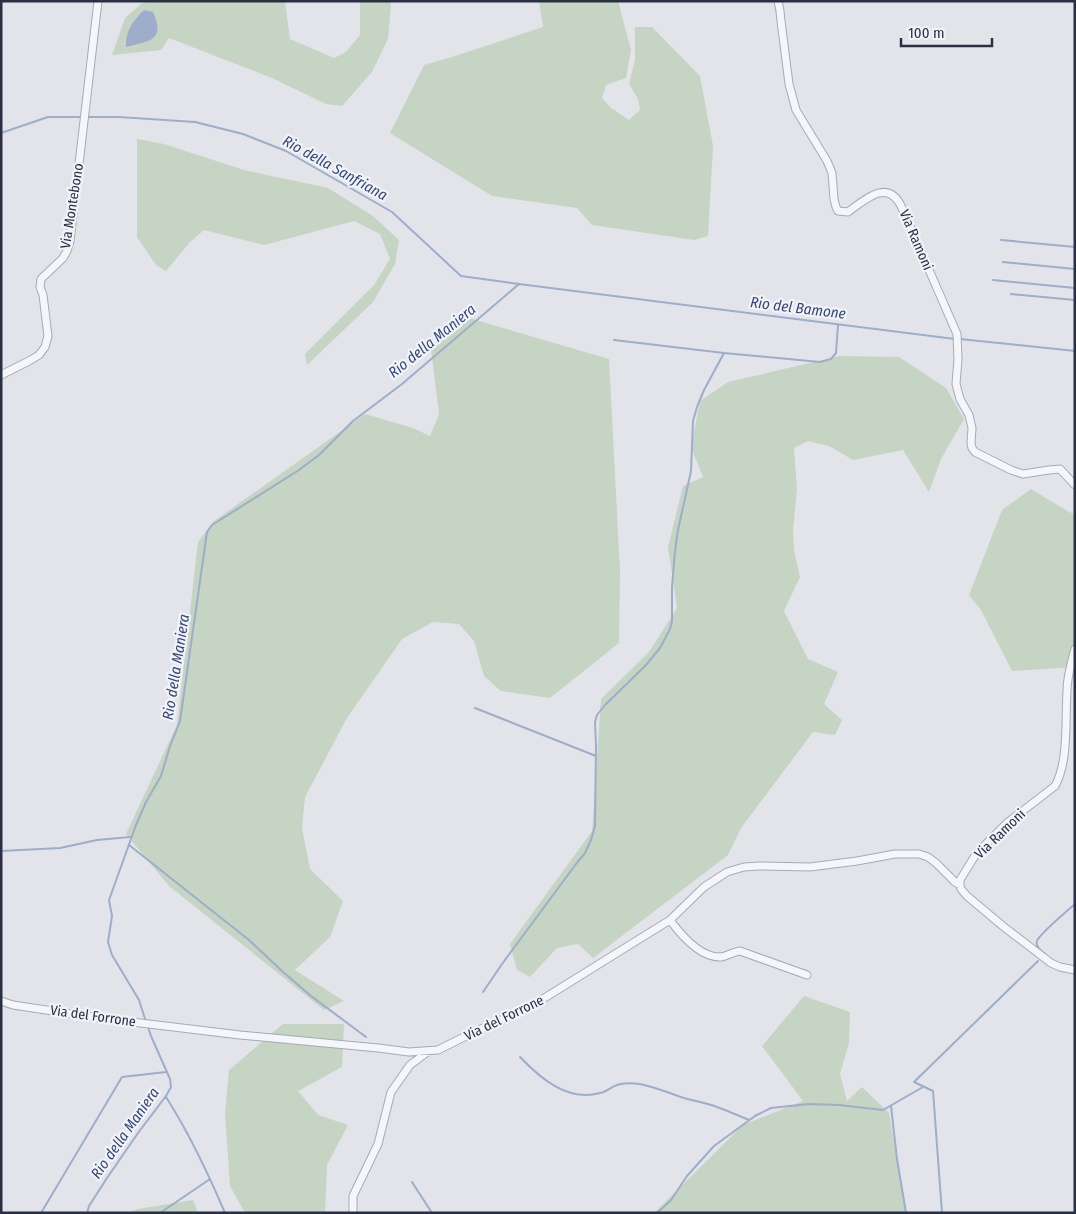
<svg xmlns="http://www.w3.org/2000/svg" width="1076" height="1214" viewBox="0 0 1076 1214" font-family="'Fira Sans Condensed',sans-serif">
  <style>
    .green { fill: #c5d4c3 }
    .water { fill: #9dadca }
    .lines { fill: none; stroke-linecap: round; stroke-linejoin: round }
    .stream { stroke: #9dadca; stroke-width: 2 }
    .minor-casing { stroke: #a7aab5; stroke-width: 9 }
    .minor { stroke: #f5f6f9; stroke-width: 7 }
    .labels { text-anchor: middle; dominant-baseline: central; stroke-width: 4.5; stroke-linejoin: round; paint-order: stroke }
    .street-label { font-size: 14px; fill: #2a3043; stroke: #f2f3f8 }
    .water-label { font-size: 15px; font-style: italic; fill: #334877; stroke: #f2f3f8 }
  </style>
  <rect width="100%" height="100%" fill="#e2e4ea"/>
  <path class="green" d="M148 1H285L290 39 334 58 346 52 360 35V1H389L391 5 388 39 372 72 342 106 326 104 272 78 169 38 161 50 112 55 125 18 141 4Z
    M539 1H618L631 50 626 78 606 85 602 98 611 108 629 120 640 110 638 99 629 84 635 60V27H652L700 76 713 146 708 236 694 240 592 225 577 208 492 196 390 133 424 65 452 57 543 27Z
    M137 139 164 144 244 170 328 188 373 216 399 240 395 264 373 302 307 365 305 354 374 285 390 259 380 234 354 221 264 245 204 230 191 241 166 271 156 265 137 237Z
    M469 318 609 359 620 571 619 643 550 698 501 691 484 676 474 641 459 624 433 622 402 639 347 718 305 797 302 828 310 869 343 901 330 937 295 970 344 1001 324 1010 169 886 126 834 177 725 198 542 214 521 365 414 413 428 430 436 439 414 431 349Z
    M840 356 899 357 946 388 964 419 941 459 929 492 903 450 853 460 829 446 808 441 794 448 797 489 793 531 794 550 800 577 784 611 808 659 838 672 824 704 842 720 835 735 813 732 741 828 728 855 593 958 578 944 557 948 530 977 517 970 510 944 592 831 601 699 649 652 677 608 668 547 683 486 703 477 691 447 700 401 728 382Z
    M1031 489 1069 512 1075 514V667L1012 671 981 610 969 595 1002 510Z
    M804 996 850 1012 849 1043 840 1074 847 1101 862 1087 889 1113 907 1213H654L743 1125 803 1101 762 1046Z
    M283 1024H344L342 1067 298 1091 318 1115 348 1125 327 1165 325 1213H245L230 1186 225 1114 229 1070Z
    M193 1200 198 1213H128L138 1209Z"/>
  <path class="water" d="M144 10 153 12C166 41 149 41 126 47 125 31 133 21 144 10Z"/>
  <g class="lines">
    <path class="stream" d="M1 133 48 117H119L195 122 243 134 286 151 392 212 461 276 519 284 955 339
      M1001 240 1075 247
      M1003 262 1075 269
      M993 280 1075 288
      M1011 294 1075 300
      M960 339 1075 351
      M614 340 724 353 820 362 831 359 836 353 838 325
      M475 708 596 756
      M129 845 249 940 282 971 311 996 366 1037
      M1 851 60 848 97 840 130 837
      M1045 954C1041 951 1035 946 1037 941 1039 935 1068 910 1075 904
      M483 992 502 964 576 864 585 853 591 840 595 826 596 746 595 722 597 715 605 705 646 665 660 648 670 629 672 621V587L675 551 678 530 691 471 693 421 697 407 704 390 724 353
      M146 1022 139 1000 112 955 108 942 112 916 109 900 136 825 146 802 161 776 170 746 180 721 207 532 212 525 299 470 319 455 353 421 402 384 519 284
      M520 1057C541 1079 568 1102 600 1093 606 1092 611 1087 617 1085 624 1082 632 1083 640 1084 655 1087 669 1093 684 1098 695 1101 706 1103 717 1107 728 1111 739 1116 749 1120
      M166 1097C189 1133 208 1173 225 1213
      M891 1106 897 1159 906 1213
      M412 1182 432 1213
      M41 1213 122 1077 166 1072
      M87 1213 89 1206 107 1178 138 1133 166 1096 171 1087 170 1079 151 1036 148 1027
      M160 1213 210 1179
      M657 1213 671 1200 687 1176 714 1146 755 1116 771 1108 809 1104 839 1105 883 1110 923 1087
      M942 1213 933 1091 914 1082 1038 961"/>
    <g class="minor-casing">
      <path id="minor" d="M778 1 780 11 781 21 789 84 796 110 827 161 832 173 834 199 836 207 838 211 848 212C867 198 889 178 902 208L957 334 958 359 956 384 960 399 969 415 972 428 971 443 972 448 975 452 1011 470 1023 474 1049 470 1060 469 1075 485
        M1 375 29 361 39 355 45 347 48 336 43 295 40 287 41 279 63 258 67 251 70 241 98 1
        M1075 649C1071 663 1067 677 1067 691 1065 720 1069 761 1055 786L1007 823 976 854 960 880V885L961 889 967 896 1004 927 1051 963 1060 967 1075 970
        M670 920C681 935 700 958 721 957 727 956 733 952 740 951L807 975
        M1 1001 13 1005 99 1018 240 1035 378 1048 409 1052 438 1050 470 1034 530 1007 649 933 670 920 704 887 727 872 744 867 759 866 810 867 857 861 895 854H919L928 857 936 863 955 882 960 885
        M353 1213V1196L378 1144 391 1092 410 1065 429 1051"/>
    </g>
    <use href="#minor" class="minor"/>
  </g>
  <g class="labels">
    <g class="street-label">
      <text transform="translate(72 206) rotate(-81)">Via Montebono</text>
      <text transform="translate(916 240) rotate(67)">Via Ramoni</text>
      <text transform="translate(1000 834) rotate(-44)">Via Ramoni</text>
      <text transform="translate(93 1016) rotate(8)">Via del Forrone</text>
      <text transform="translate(504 1018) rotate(-26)">Via del Forrone</text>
    </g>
    <g class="water-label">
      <text transform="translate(335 168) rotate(29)">Rio della Sanfriana</text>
      <text transform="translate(798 308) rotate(7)">Rio del Bamone</text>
      <text transform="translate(432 341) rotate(-39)">Rio della Maniera</text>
      <text transform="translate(176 667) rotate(-81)">Rio della Maniera</text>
      <text transform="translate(125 1133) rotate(-55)">Rio della Maniera</text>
    </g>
  </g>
  <rect width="1076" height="1214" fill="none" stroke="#2a3043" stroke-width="5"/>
  <path d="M901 38v8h91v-8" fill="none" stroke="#2a3043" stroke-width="2.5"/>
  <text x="908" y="38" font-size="15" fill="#2a3043" stroke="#f2f3f8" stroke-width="4" paint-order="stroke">100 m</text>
</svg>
